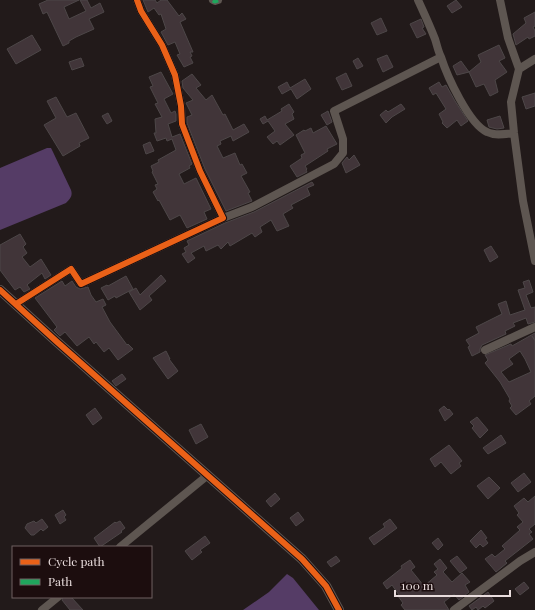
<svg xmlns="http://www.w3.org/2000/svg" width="535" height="610" viewBox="0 0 535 610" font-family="'Playfair Display',serif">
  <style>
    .water { fill: #553c66 }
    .building { fill: #413539; stroke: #4d4748; fill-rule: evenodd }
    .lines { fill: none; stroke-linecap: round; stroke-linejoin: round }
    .minor { stroke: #5e5651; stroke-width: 8 }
    .tertiary { stroke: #5e5651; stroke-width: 10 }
    .quiet { stroke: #20a55d; stroke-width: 5; stroke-dasharray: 10 5; stroke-linecap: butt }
    .cycleway-casing { stroke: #1c0d0e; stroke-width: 8 }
    .cycleway { stroke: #ea6118; stroke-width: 6 }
  </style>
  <rect width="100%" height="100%" fill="#221a1a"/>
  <path class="water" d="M47 148H51L53 152 71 190C73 196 70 199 66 203L0 230V168Z
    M287 574 293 578 319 610H243L269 592Z"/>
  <path class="building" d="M48 0H79L64 7 69 19 86 11 80 0H87L91 8 100 3 104 12 89 19 94 29 76 37 69 41V43L63 46 47 12 43 14 39 4Z
    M143 0H155L157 3 161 0H167L179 16 182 13 186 19 180 22 193 52H190L192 56 190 57 193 63 184 67 177 55 180 54 175 42 168 45 161 32 166 29 161 14 159 15 154 8 148 12Z
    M456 0 462 7 452 13 447 6Z
    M535 12V26L533 27 535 31V36L529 39 528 37 516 45 513 34 526 23 524 18Z
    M381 18 387 31 377 35 371 23Z
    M421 19 424 27 422 28 426 34 417 38 410 24Z
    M32 35 41 50 16 64 7 49Z
    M499 45 505 58 499 61 507 72 495 80 498 92 490 96 484 84 476 87 469 72 481 62 478 55Z
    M387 55 393 67 383 72 377 59Z
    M81 58 84 66 72 70 69 62Z
    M358 58 363 66 357 69 353 61Z
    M461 61 469 72 457 75 453 66Z
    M161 72 173 94 164 99 171 113 175 111 176 114V121L168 124 172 137 180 134 192 164 189 166 190 168 179 174 184 184 196 178 211 209 204 212 207 219 187 228 180 215 170 220 159 200 158 201 153 192 157 189 155 185 158 184 152 172 153 171 151 166 159 162 158 160 176 150 172 139 167 141 166 138 157 141 154 133H156L155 119 162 117 155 104 158 103 150 87 153 86 149 77Z
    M346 73 352 86 342 90 336 78Z
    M192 74 201 85 196 88 206 100 212 95 223 115 225 114 233 130 244 124 249 132 233 141 231 136 220 141 221 144 217 146 223 158 235 153 240 165 242 164 247 173 241 176 250 192 248 193 252 201 226 211 205 169 187 123V117L192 115 186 103 193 100 183 88 182 81Z
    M305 79 311 89 297 99 291 89 282 94 278 87 287 82 290 88Z
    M439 82 442 87 446 85 455 101 468 121 461 126 457 120 447 128 442 123 443 122 439 114 446 109 436 93 433 95 429 88Z
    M535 93V106L526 109 522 97Z
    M56 97 67 117 76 113 89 138 79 143 80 146 63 156 44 125 56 118 47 101Z
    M289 104 294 112 292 114 294 119 285 124 294 135 280 145 277 141 273 144 267 137 275 131 268 121 263 124 260 119 265 116 267 120 282 111 281 109Z
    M401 104 405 109 392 117 386 123 380 115 386 110 388 112Z
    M328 111 332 122 327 125 321 115Z
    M108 113 112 121 107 124 102 116Z
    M500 116 504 128 497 129 489 127 487 120Z
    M326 126 337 144 327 149 328 151 305 166 307 169 306 170 307 172 297 177 290 166 302 158 301 155 305 153 296 135 304 130 305 131 311 128 313 133Z
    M150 142 154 151 146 154 143 145Z
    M354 155 360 165 346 173 342 163 347 157 349 160Z
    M312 182 314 185 307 188 310 195 291 205 293 208 283 214 289 226 277 231 271 220 260 227 262 232 255 237 252 233 230 246 228 242 221 249 218 245 206 251 204 246 191 253 195 258 188 263 182 254 186 252 184 248 189 245 187 241 225 223 254 212Z
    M20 234 26 244 23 247 27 253 22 257 30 267 41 259 51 275 45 279 42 273 28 284 27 285 30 289 24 292 20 287 15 290 0 270V245Z
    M491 246 498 257 490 262 484 250Z
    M161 275 166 281 149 296 152 300 140 310 129 292 136 288 140 295Z
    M126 276 133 289 116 298 115 296 108 300 101 288 107 285 108 286Z
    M529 280 533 292 526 295 531 308 535 307V322L528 324 526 318 513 323 515 326 505 331 506 334 482 345 480 349V352L472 356 468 347 470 346 466 340 479 333 476 327 502 314 498 304 506 301 510 315 525 310 518 290 525 288 523 282Z
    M62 281 65 286 72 281 76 287 80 289 88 287 91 295 96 302 103 299 106 305 102 307 110 322 127 345 128 344 133 349 118 360 109 348 104 352 96 342 94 344 89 337 77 346 65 332 60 336 54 330 57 327 35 298Z
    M535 333V340L532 336 535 341V396L529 401 531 404 516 415 510 408 512 406 509 401 510 399 500 382 485 363 488 360 485 355 511 344 512 346ZM520 351 525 359 531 372 509 382 501 372 513 364 509 359Z
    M166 351 170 359H169L178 371 168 379 153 358Z
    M122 374 126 379 116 386 112 381Z
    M444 406 448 410 449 409 453 414 445 421 439 410Z
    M95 408 102 418 93 425 86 415Z
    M477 417 488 430 480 438 472 428 474 426 470 422Z
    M201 424 208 437 196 444 189 430Z
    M501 435 506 443 488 454 483 448Z
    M449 445 462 461 459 463 461 466 451 474 441 462 435 467 430 459Z
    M524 473 531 482 518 492 511 483Z
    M489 477 500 488 488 499 477 486Z
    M275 493 280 499 271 507 266 501Z
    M535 496V524L529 529 532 532 529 534 533 539 505 561 507 563 496 572 485 559 492 554 495 557 505 549 502 546 520 530 517 527 523 522 517 515 519 513 514 506 524 498 528 502Z
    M63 510 66 515 64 517 66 520 60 524 55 515Z
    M298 512 304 520 296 526 290 518Z
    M42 519 48 527 43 531 41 529 34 535H31L25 528 27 524 34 521 36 523Z
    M390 519 397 528 374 545 369 538 385 527 383 524Z
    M120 521 125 528 121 531 122 532 100 547 94 538 115 522 116 523Z
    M481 530 487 538 485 539 488 543 483 547 480 544 476 548 470 541Z
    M205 536 210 543 200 550 202 552 192 560 185 551Z
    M438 538 443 545 438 550 432 543Z
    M336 556 340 561 331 567 327 562Z
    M457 556 467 568 460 573 450 561Z
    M440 559 447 568 443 572 452 582 462 573 470 582 465 585 469 592 459 600 454 594 444 602 449 610H405L401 605 403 603 398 596 399 595 392 585 387 589 383 583 402 568 401 566 410 560 415 567 411 570 424 586 437 575 434 572 438 569 434 564Z
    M524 582 529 588 520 595 515 589Z
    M488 592 494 601 485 608 483 606 478 610 476 607 472 610 469 606Z
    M63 597H71L83 610H70L62 600Z"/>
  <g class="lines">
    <path class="minor" d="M213 0 215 1 218 0
      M418 0C424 13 430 26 435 39 437 45 438 51 441 57 447 76 469 124 487 132 495 136 505 134 514 133
      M500 0 508 38 519 69
      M535 59 519 69 511 102 514 133 523 201 535 261
      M223 218 252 207 334 164 343 153V139L334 111 441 57
      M16 304 71 269 81 284 223 218 200 171 182 124 181 106 175 75 162 45 141 11 137 0
      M485 350 535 327
      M120 547 208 475
      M42 610 58 597
      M454 610 520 561 535 552"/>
    <path class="tertiary" d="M0 290 56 341 302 559 326 586 339 610"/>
    <path class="quiet" d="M213 0 215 1 218 0"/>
    <g class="cycleway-casing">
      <path id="cycleway" d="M0 290 56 341 302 559 326 586 339 610
        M16 304 71 269 81 284 223 218 200 171 182 124 181 106 175 75 162 45 141 11 137 0"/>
    </g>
    <use href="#cycleway" class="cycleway"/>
  </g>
  <rect x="12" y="546" width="140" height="52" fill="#1c0d0e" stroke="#6e6061"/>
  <rect x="20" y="559" width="20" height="6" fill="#ea6118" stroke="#6e6061"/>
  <text x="48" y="566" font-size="12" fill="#e9dddd">Cycle path</text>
  <rect x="20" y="579" width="20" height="6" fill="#20a55d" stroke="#6e6061"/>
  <text x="48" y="586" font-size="12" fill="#e9dddd">Path</text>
  <path d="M395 590v6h115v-6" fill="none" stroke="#e9dddd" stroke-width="2"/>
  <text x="401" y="590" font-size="12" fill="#e9dddd" stroke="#1c0d0e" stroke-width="3" paint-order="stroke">100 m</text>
</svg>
